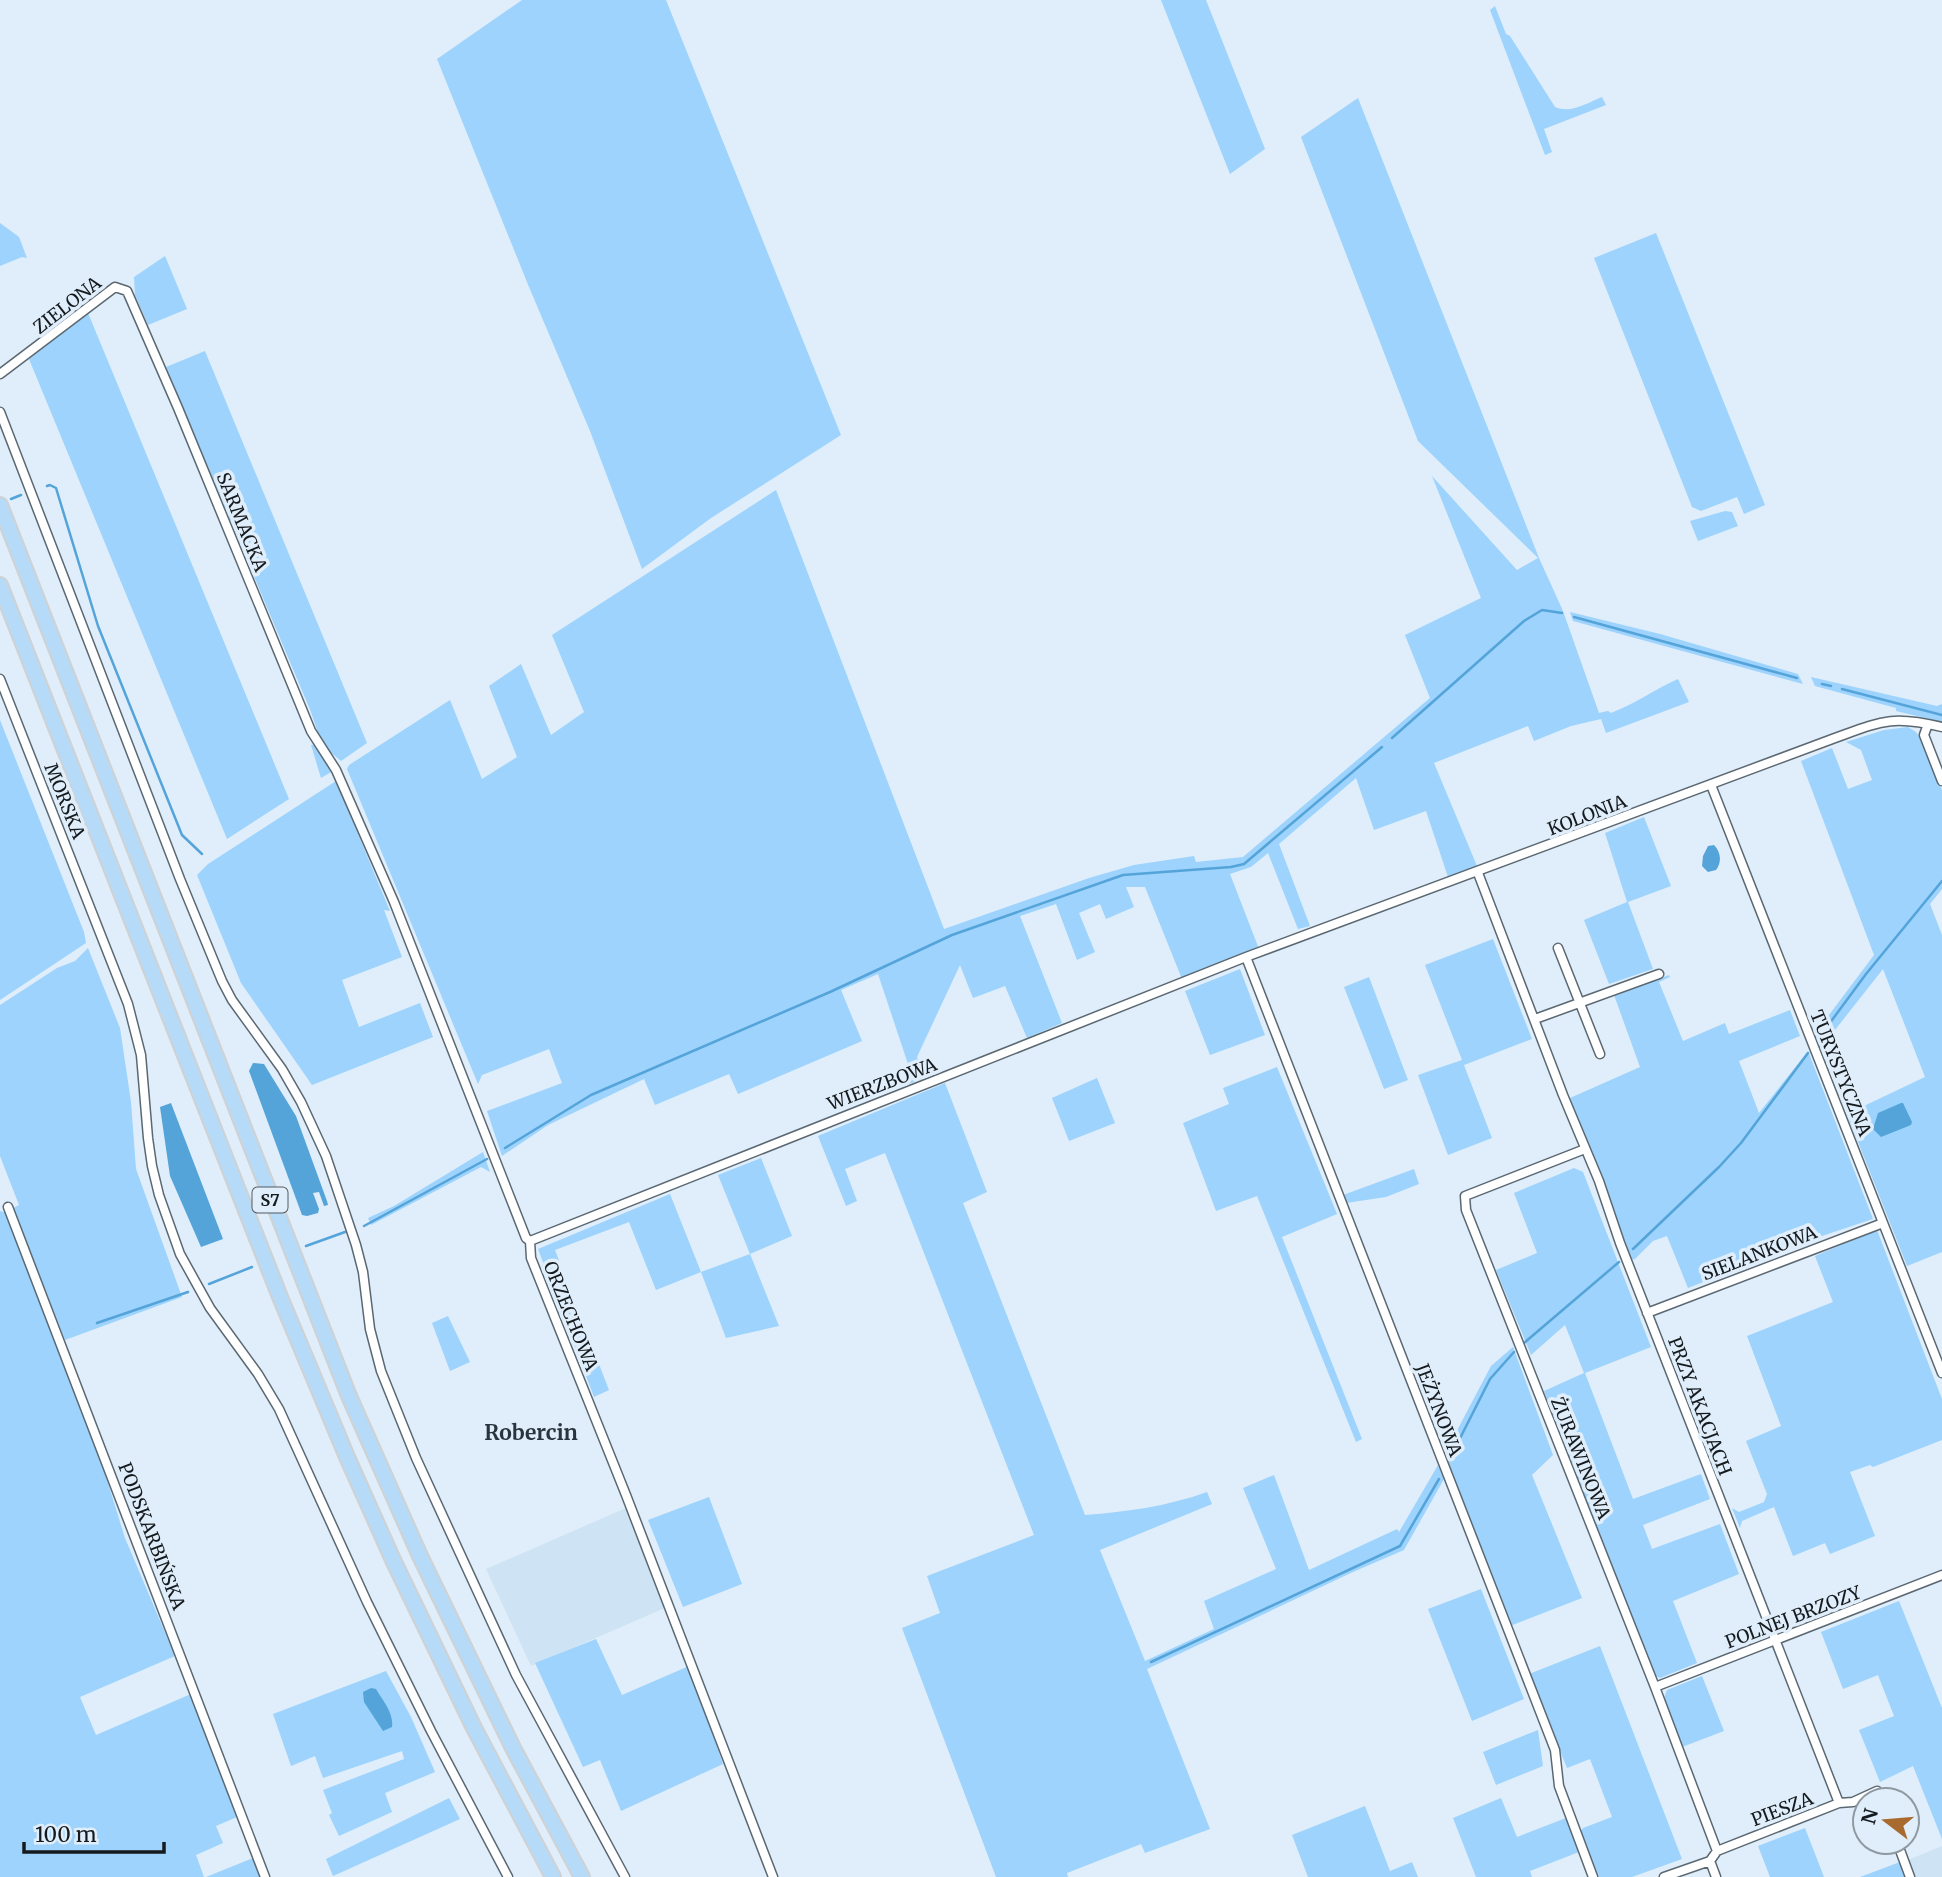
<svg xmlns="http://www.w3.org/2000/svg" width="1942" height="1877" viewBox="0 0 1942 1877" font-family="Merriweather,serif">
  <style>
    .built { fill: #cee3f4 }
    .green { fill: #9dd3fc }
    .water { fill: #54a4da }
    .lines { fill: none; stroke-linecap: round; stroke-linejoin: round }
    .stream { stroke: #54a4da; stroke-width: 2.5 }
    .minor-casing { stroke: #5b6872; stroke-width: 11 }
    .motorway-casing { stroke: #d0d1d2; stroke-width: 18 }
    .minor { stroke: #fff; stroke-width: 8 }
    .motorway { stroke: #b5dbf9; stroke-width: 14 }
    .labels { text-anchor: middle; dominant-baseline: central; stroke-width: 7; stroke-linejoin: round; paint-order: stroke }
    .shield { fill: #dfeefa; stroke: #525a60; stroke-width: 2 }
    .shield-label { font-size: 16px; font-weight: bold; fill: #151a1e }
    .street-label { font-size: 18px; fill: #151a1e; stroke: #dfeefa }
    .quarter-label { font-size: 21px; font-weight: bold; fill: #29353d; stroke: #dfeefa }
  </style>
  <rect width="100%" height="100%" fill="#dfeefa"/>
  <path class="built" d="M626 1508 665 1608 531 1666 486 1569Z
    M1942 1846V1877H1915L1908 1860Z"/>
  <path class="green" d="M522 0H666L841 435 711 518 642 569 590 431 529 287 437 59Z
    M1161 0H1206L1265 149 1230 174Z
    M1495 6 1506 34 1510 36 1555 107C1571 114 1587 103 1602 97L1606 105 1544 129 1552 152 1545 155 1490 10Z
    M1358 98 1539 558 1563 611 1599 713 1608 711 1611 713C1635 704 1655 689 1678 679L1689 702 1606 733 1601 719 1571 726 1534 741 1528 726 1434 763 1477 866 1448 877 1426 811 1374 830 1356 778 1279 844 1310 926 1298 929 1268 853 1251 867 1230 874 1259 949 1182 979 1145 887H1126L1134 907 1106 919 1100 904 1079 913 1095 952 1077 960 1056 904 1020 916 1062 1023 1027 1038 1005 986 973 998 960 965 917 1057 926 1077 909 1084 911 1073 878 974 841 990 862 1041 738 1094 729 1074 655 1105 644 1079 548 1125 502 1156 487 1111 562 1083 549 1049 482 1075 478 1084 347 769 349 765 450 700 482 779 517 757 489 686 521 664 551 735 584 712 552 635 776 490 944 929 1089 878 1134 865 1194 856 1196 862 1243 857 1430 698 1405 635 1481 598 1432 476 1517 570 1538 558 1418 441 1301 137Z
    M0 223 19 237 27 258 22 257 0 266Z
    M1656 233 1765 505 1744 514 1737 497 1701 511 1692 507 1594 258Z
    M165 256 187 309 148 325 135 295 134 277Z
    M88 313 289 799 227 839 29 359Z
    M205 351 367 743 341 761 322 745 311 712 166 367Z
    M1725 511 1732 512 1738 526 1698 541 1690 521Z
    M1570 612 1660 634 1798 674 1803 684 1573 621Z
    M1811 677 1937 706 1942 704V722L1896 711V708L1815 686Z
    M0 720 84 932 86 943 0 1000Z
    M1908 727 1916 732 1926 747 1942 790V889L1930 904 1942 935V1252L1907 1266 1847 1114 1925 1077 1883 969 1820 1049 1814 1035 1874 955 1801 761 1832 748 1848 789 1872 780 1861 750 1846 742 1884 730Z
    M311 745H315L333 771 321 778Z
    M336 781 390 911 384 910 402 957 342 980 359 1027 420 1003 433 1037 312 1085 241 983 197 875 208 864Z
    M1644 817 1671 886 1628 902 1653 969 1609 984 1584 920 1627 902 1605 833Z
    M1493 939 1532 1039 1464 1065 1492 1138 1448 1155 1418 1075 1462 1060 1425 965Z
    M88 948 120 1028 131 1102 136 1169 182 1297 65 1340 13 1208 19 1205 0 1156V1005L57 968 75 961Z
    M1240 969 1265 1035 1210 1055 1185 991Z
    M1669 975 1670 977 1659 982 1683 1041 1725 1023 1729 1034 1790 1010 1800 1036 1739 1061 1759 1113 1808 1051 1873 1219 1810 1240 1688 1288 1667 1236 1653 1241 1635 1259 1631 1260 1570 1098 1640 1067 1614 995Z
    M1369 977 1408 1080 1384 1089 1344 987Z
    M1277 1067 1337 1214 1282 1237 1362 1439 1356 1442 1257 1196 1216 1211 1183 1123 1229 1104 1223 1088Z
    M1097 1078 1115 1123 1069 1141 1052 1098Z
    M945 1083 987 1192 963 1203 1085 1515C1127 1512 1168 1506 1207 1492L1212 1504 1100 1550 1145 1661 1214 1629 1204 1601 1276 1569 1243 1488 1274 1475 1309 1570 1397 1529 1399 1532 1438 1465 1444 1479 1404 1550 1353 1572 1147 1669 1210 1829 1145 1853 1141 1844 1067 1873 1068 1877H996L902 1628 940 1613 927 1576 1034 1535 885 1153 845 1169 857 1201 846 1206 818 1136Z
    M483 1152 490 1172 481 1167 371 1225 368 1218 394 1206Z
    M761 1158 792 1236 750 1254 779 1326 726 1338 701 1272 656 1290 629 1222 555 1250 609 1390 594 1397 538 1249 670 1194 701 1272 750 1254 718 1175Z
    M1574 1168 1583 1172 1651 1347 1585 1373 1633 1499 1701 1474 1710 1499 1643 1525 1652 1549 1720 1524 1739 1574 1673 1601 1697 1663 1660 1678 1654 1675 1544 1391 1584 1373 1565 1325 1531 1355 1496 1270 1537 1253 1514 1193Z
    M1414 1169 1419 1184 1386 1197 1346 1203 1343 1195Z
    M0 1211 8 1213 52 1326 81 1412 99 1454 125 1538 175 1656 80 1697 96 1735 191 1694 237 1817 216 1826 223 1843 196 1855 204 1877H0Z
    M1877 1230 1942 1399V1440L1873 1467 1870 1465 1850 1472 1875 1536 1830 1554 1825 1543 1793 1556 1774 1507 1742 1521 1740 1528 1732 1508 1739 1512 1764 1502 1767 1494 1746 1441 1781 1426 1747 1336 1833 1302 1815 1256Z
    M448 1316 470 1362 450 1371 432 1323Z
    M1513 1347 1553 1455 1532 1475 1582 1598 1510 1626 1443 1457 1491 1366Z
    M709 1497 742 1584 683 1607 648 1520Z
    M1481 1589 1524 1699 1472 1721 1428 1609Z
    M1899 1601 1942 1708V1839L1913 1766 1880 1782 1859 1730 1894 1716 1878 1675 1843 1689 1821 1632Z
    M596 1639 622 1695 689 1666 723 1764 621 1811 600 1760 583 1767 535 1663Z
    M1600 1646 1682 1859 1632 1877H1599L1580 1832 1583 1828 1612 1817 1590 1759 1567 1768 1529 1674Z
    M386 1671 411 1717 435 1772 385 1793 392 1812 339 1836 329 1815 332 1813 323 1790 404 1759 402 1751 323 1778 315 1756 291 1766 273 1714Z
    M1702 1676 1724 1731 1682 1747 1664 1698 1667 1690Z
    M1538 1730 1543 1766 1496 1785 1483 1752Z
    M449 1798 460 1819 333 1876 326 1859Z
    M1501 1798 1517 1837 1566 1818 1579 1852 1530 1871 1532 1877H1476L1453 1818Z
    M1365 1806 1390 1871 1412 1862 1418 1877H1308L1292 1835Z
    M1805 1828 1824 1877H1770L1758 1846Z
    M253 1858 261 1877H206Z
    M1900 1862 1906 1877H1860Z"/>
  <path class="water" d="M1714 845C1721 852 1722 862 1716 870L1708 872 1702 866 1703 856 1708 846Z
    M253 1063 264 1064 296 1116 327 1201 328 1205 324 1206 319 1192 313 1193 319 1209 318 1213 307 1216 302 1215 249 1071Z
    M171 1103 223 1239 201 1247 170 1176 160 1107Z
    M1901 1103H1903L1912 1122 1911 1125 1881 1137 1873 1129 1878 1113Z
    M371 1688 376 1689C383 1701 394 1713 392 1727L383 1731 364 1702 363 1692Z"/>
  <g class="lines">
    <path class="stream" d="M47 486 50 485 56 488 98 626 182 835 202 854
      M11 499 21 495
      M1574 617 1797 678
      M1822 684 1831 686
      M1842 689 1942 715
      M1392 738 1524 621 1542 610 1562 613
      M1818 1039 1866 974 1942 881
      M505 1148 591 1095 830 992 952 935 1123 875 1231 867 1244 864 1382 747
      M364 1226 487 1159
      M306 1246 345 1232
      M1633 1249 1719 1167 1741 1143 1808 1053
      M209 1284 252 1267
      M97 1323 188 1292
      M1524 1343 1619 1262
      M1449 1460 1490 1379 1514 1352
      M1151 1662 1400 1546 1439 1479"/>
    <g class="minor-casing">
      <path id="minor" d="M0 374 115 287 127 291 178 408 311 731 336 770 394 902 526 1238 530 1241 531 1258 626 1495 773 1877
        M0 412 180 879 222 981 232 1000 282 1069 301 1102 326 1156 356 1245 363 1272 370 1329 381 1371 416 1458 516 1675 625 1877
        M0 679 128 1004 141 1055 148 1138 152 1166 159 1195 180 1254 210 1308 258 1374 279 1409 367 1602 431 1731 508 1877
        M1928 724 1924 735 1942 781
        M1711 785 1942 1373
        M1478 873 1563 1095 1599 1181 1620 1243 1839 1803
        M1558 948 1600 1054
        M1246 957 1555 1750 1559 1786 1593 1877
        M1535 1019 1659 974
        M1585 1149 1465 1196 1466 1210 1655 1687 1717 1851
        M8 1207 265 1877
        M530 1241 1246 957 1835 738C1882 721 1892 715 1942 727
        M1647 1313 1883 1223
        M1655 1687 1942 1575
        M1897 1842 1910 1877
        M1710 1861 1717 1851 1839 1803 1853 1802 1877 1791 1880 1800
        M1710 1861 1716 1877
        M1664 1877 1710 1861"/>
    </g>
    <g class="motorway-casing">
      <path id="motorway" d="M0 505 349 1396 420 1556 513 1748 582 1877
        M0 585 280 1297 347 1457 393 1560 474 1728 553 1877"/>
    </g>
    <use href="#minor" class="minor"/>
    <use href="#motorway" class="motorway"/>
  </g>
  <g class="labels">
    <rect class="shield" x="252.5" y="1187.5" width="35" height="25" rx="5"/>
    <g class="shield-label">
      <text x="270" y="1200">S7</text>
    </g>
    <g class="street-label">
      <text transform="translate(67 305) rotate(-38)">ZIELONA</text>
      <text transform="translate(242 522) rotate(68)">SARMACKA</text>
      <text transform="translate(65 801) rotate(68)">MORSKA</text>
      <text transform="translate(1587 815) rotate(-21)">KOLONIA</text>
      <text transform="translate(1841 1073) rotate(68)">TURYSTYCZNA</text>
      <text transform="translate(882 1084) rotate(-21)">WIERZBOWA</text>
      <text transform="translate(1759 1253) rotate(-21)">SIELANKOWA</text>
      <text transform="translate(571 1316) rotate(68)">ORZECHOWA</text>
      <text transform="translate(1700 1406) rotate(69)">PRZY AKACJACH</text>
      <text transform="translate(1439 1410) rotate(69)">JEŻYNOWA</text>
      <text transform="translate(1581 1458) rotate(68)">ŻURAWINOWA</text>
      <text transform="translate(152 1536) rotate(69)">PODSKARBIŃSKA</text>
      <text transform="translate(1793 1617) rotate(-21)">POLNEJ BRZOZY</text>
      <text transform="translate(1782 1809) rotate(-21)">PIESZA</text>
    </g>
    <g class="quarter-label">
      <text x="531" y="1432">Robercin</text>
    </g>
  </g>
  <g transform="translate(1886 1821) rotate(286)"><circle r="33" fill="#dfeefa" stroke="#8e99a2" stroke-width="2"/>
  <path d="M0-5L12 26L0 18L-12 26Z" fill="#a86a2f"/>
  <text y="-10" font-size="19" font-weight="bold" text-anchor="middle" fill="#151a1e">N</text>
  </g>
  <path d="M24 1842v10h140v-10" fill="none" stroke="#151a1e" stroke-width="3.5"/>
  <text x="35" y="1842" font-size="21" fill="#151a1e" stroke="#dfeefa" stroke-width="5" paint-order="stroke">100 m</text>
</svg>
